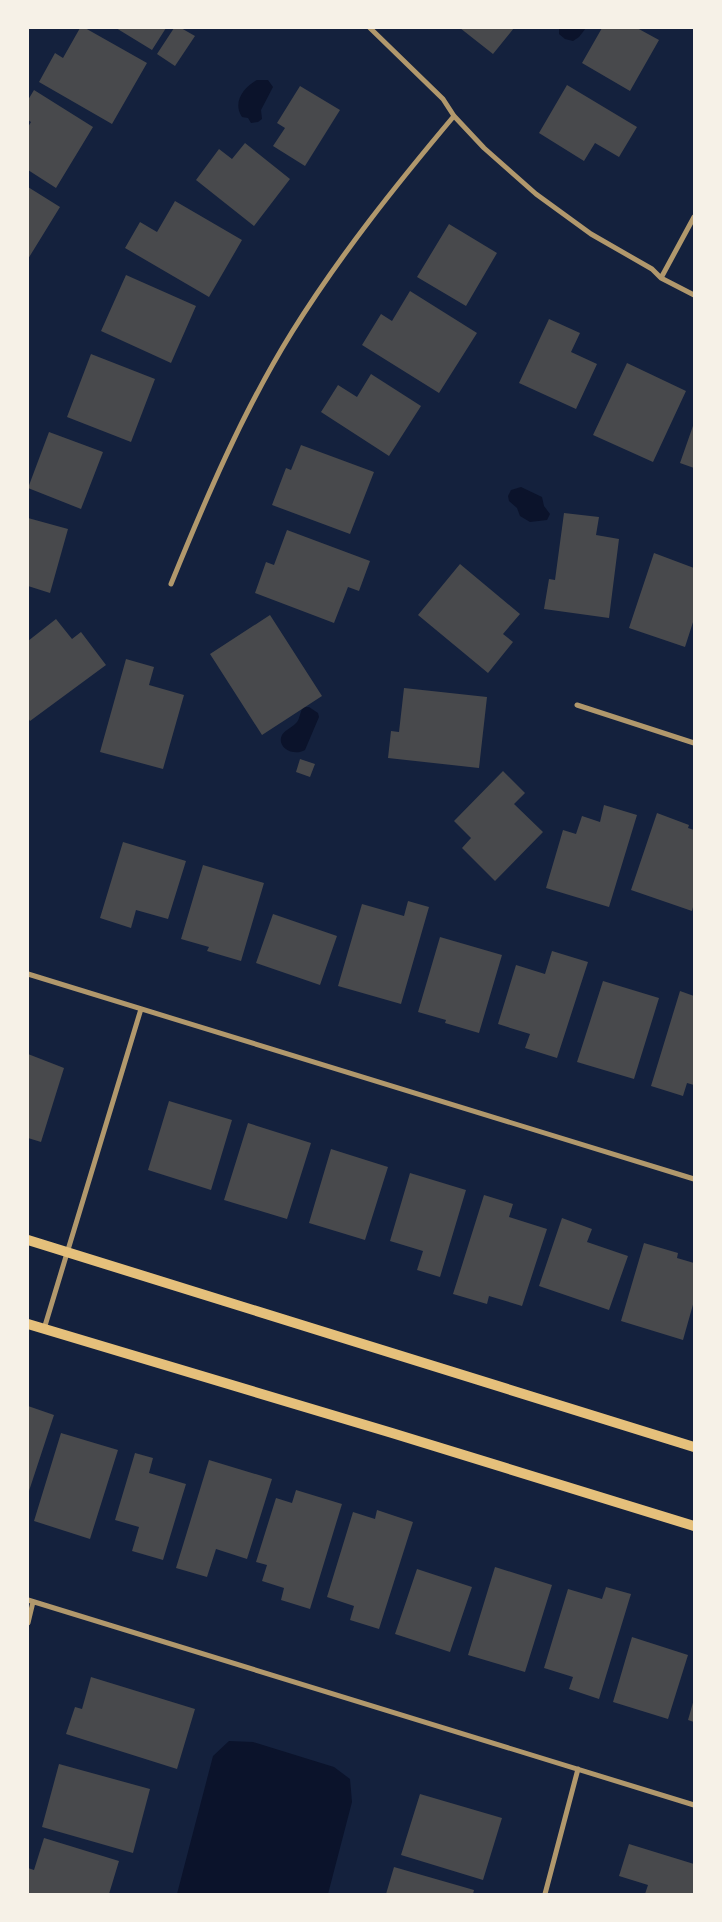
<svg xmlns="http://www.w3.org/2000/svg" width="722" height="1922" viewBox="0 0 722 1922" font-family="Signika,sans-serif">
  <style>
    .water { fill: #0b132b }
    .building { fill: #48494c }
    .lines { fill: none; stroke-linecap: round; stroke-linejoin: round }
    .minor { stroke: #b1986c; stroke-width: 5 }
    .secondary { stroke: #e5c07b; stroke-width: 10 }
  </style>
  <rect width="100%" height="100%" fill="#14213d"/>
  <path class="water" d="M559 28H586L579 37 573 41 565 39 559 34Z
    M257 80H268L273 87 261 110 262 119 258 122 251 123 248 118 242 117C232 102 244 87 257 80Z
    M521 487 542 497 544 506 550 514 547 520 530 522 520 516 517 508 509 501 508 496 511 490Z
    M303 707H309L318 713 319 717 305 750C293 757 276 747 282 735 285 730 293 727 297 722 300 718 300 712 303 707Z
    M229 1741 253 1742 334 1767 350 1779 352 1802 328 1894H177L213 1756Z"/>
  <path class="building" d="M80 28H85L147 63 112 124 39 82 55 53 63 58Z
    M116 28H166L152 50Z
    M174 28H181L195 36 175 66 157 54Z
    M460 28H514L493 54Z
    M602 28H637L659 40 630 91 582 63Z
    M567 85 637 127 619 157 595 143 584 161 539 133Z
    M300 86 340 110 305 166 273 146 285 128 277 123Z
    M34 90 93 127 56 188 28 170V127L31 122 28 120V100Z
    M245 143 290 179 254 226 196 180 219 149 232 159Z
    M28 187 60 207 28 259Z
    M175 201 242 240 209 297 125 248 140 222 157 232Z
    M449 224 497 253 466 306 417 277Z
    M126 275 196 306 171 363 101 331Z
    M410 291 477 333 439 393 362 345 381 314 392 321Z
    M549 319 580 333 571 352 597 364 576 409 519 383Z
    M91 354 155 379 131 442 67 417Z
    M627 363 686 391 653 462 593 435Z
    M371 374 421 406 389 456 321 412 338 385 357 397Z
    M694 423V468L680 463Z
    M49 432 103 452 81 509 28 488Z
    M301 445 374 472 350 534 272 505 286 468 291 470Z
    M564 513 599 517 596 535 619 539 609 618 544 609 549 579 555 580Z
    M28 518 68 529 50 593 28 586Z
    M287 530 370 561 359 591 348 587 334 623 255 593 266 562 274 565Z
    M654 553 694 568V619L685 647 629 628Z
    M460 564 520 614 503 634 513 642 488 673 418 615Z
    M270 615 322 696 262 735 210 654Z
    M56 619 72 639 81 632 106 665 30 721 28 718V641Z
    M126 659 154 667 149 685 184 695 163 769 100 752Z
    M404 688 487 697 479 768 388 758 391 731 399 732Z
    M300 759 315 764 310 777 296 772Z
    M503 771 525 793 514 804 543 832 495 881 462 848 471 838 454 821Z
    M604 805 637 815 609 907 546 888 563 830 576 834 582 816 600 822Z
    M657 813 689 825 688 828 694 830V903L692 911 631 890Z
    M123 842 186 861 168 919 136 910 131 928 100 918Z
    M203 865 264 883 241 961 207 951 209 947 181 939Z
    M408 901 429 907 401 1004 338 986 362 904 404 916Z
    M273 914 337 936 320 985 256 963Z
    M440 937 502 955 479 1033 445 1023 446 1020 418 1012Z
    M552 951 588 962 557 1058 525 1048 530 1034 498 1024 516 965 545 974Z
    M603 981 659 998 634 1079 577 1062Z
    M680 991 694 996V1085L687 1083 683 1096 651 1086Z
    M28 1054 64 1068 41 1142 28 1138Z
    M169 1101 232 1120 211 1190 148 1170Z
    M248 1123 311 1143 287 1219 224 1200Z
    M331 1149 388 1167 365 1240 309 1223Z
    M410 1173 466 1190 440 1277 417 1270 423 1251 390 1241Z
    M484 1195 513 1204 509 1217 547 1229 522 1306 489 1296 487 1304 453 1294Z
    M562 1218 592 1229 587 1242 628 1256 609 1310 539 1286Z
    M644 1243 678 1253 677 1258 694 1263V1301L683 1340 621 1321Z
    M28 1406 54 1415 28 1494Z
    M61 1433 118 1450 90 1539 34 1521Z
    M135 1453 153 1458 149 1473 186 1484 163 1560 132 1551 139 1527 115 1520Z
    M209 1460 272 1479 247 1559 216 1549 207 1577 176 1568Z
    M296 1490 342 1504 310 1609 281 1600 284 1588 262 1581 267 1565 256 1562 276 1498 292 1503Z
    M377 1510 413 1522 379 1629 350 1620 354 1606 327 1597 353 1512 375 1519Z
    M495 1567 552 1585 525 1672 468 1655Z
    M417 1569 472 1587 450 1652 395 1634Z
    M606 1587 631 1594 599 1699 569 1689 573 1677 544 1668 568 1589 602 1599Z
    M632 1637 688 1655 668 1719 613 1702Z
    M91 1677 195 1709 177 1769 66 1734 75 1707 82 1709Z
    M694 1699V1722L688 1720Z
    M59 1764 150 1789 133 1853 42 1827Z
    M420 1794 502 1818 483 1880 401 1855Z
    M44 1838 119 1861 109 1894H28V1868L34 1870Z
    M629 1844 694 1864V1894H645L648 1885 619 1876Z
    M394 1867 474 1890 473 1894H386Z"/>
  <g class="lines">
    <path class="minor" d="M370 28 443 99 454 116 484 148 536 194 591 234 652 269 661 278 694 295
      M661 278 694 217
      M171 584C206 498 243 411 292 332 340 255 396 185 454 116
      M577 705 694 743
      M28 974 694 1179
      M44 1329 141 1009
      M28 1600 694 1805
      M28 1623 33 1602
      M545 1894 578 1769"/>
    <path class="secondary" d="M28 1240 694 1447
      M28 1324 392 1433 694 1526"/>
  </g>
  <rect width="722" height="1922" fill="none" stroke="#f6f1e7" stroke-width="58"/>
</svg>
